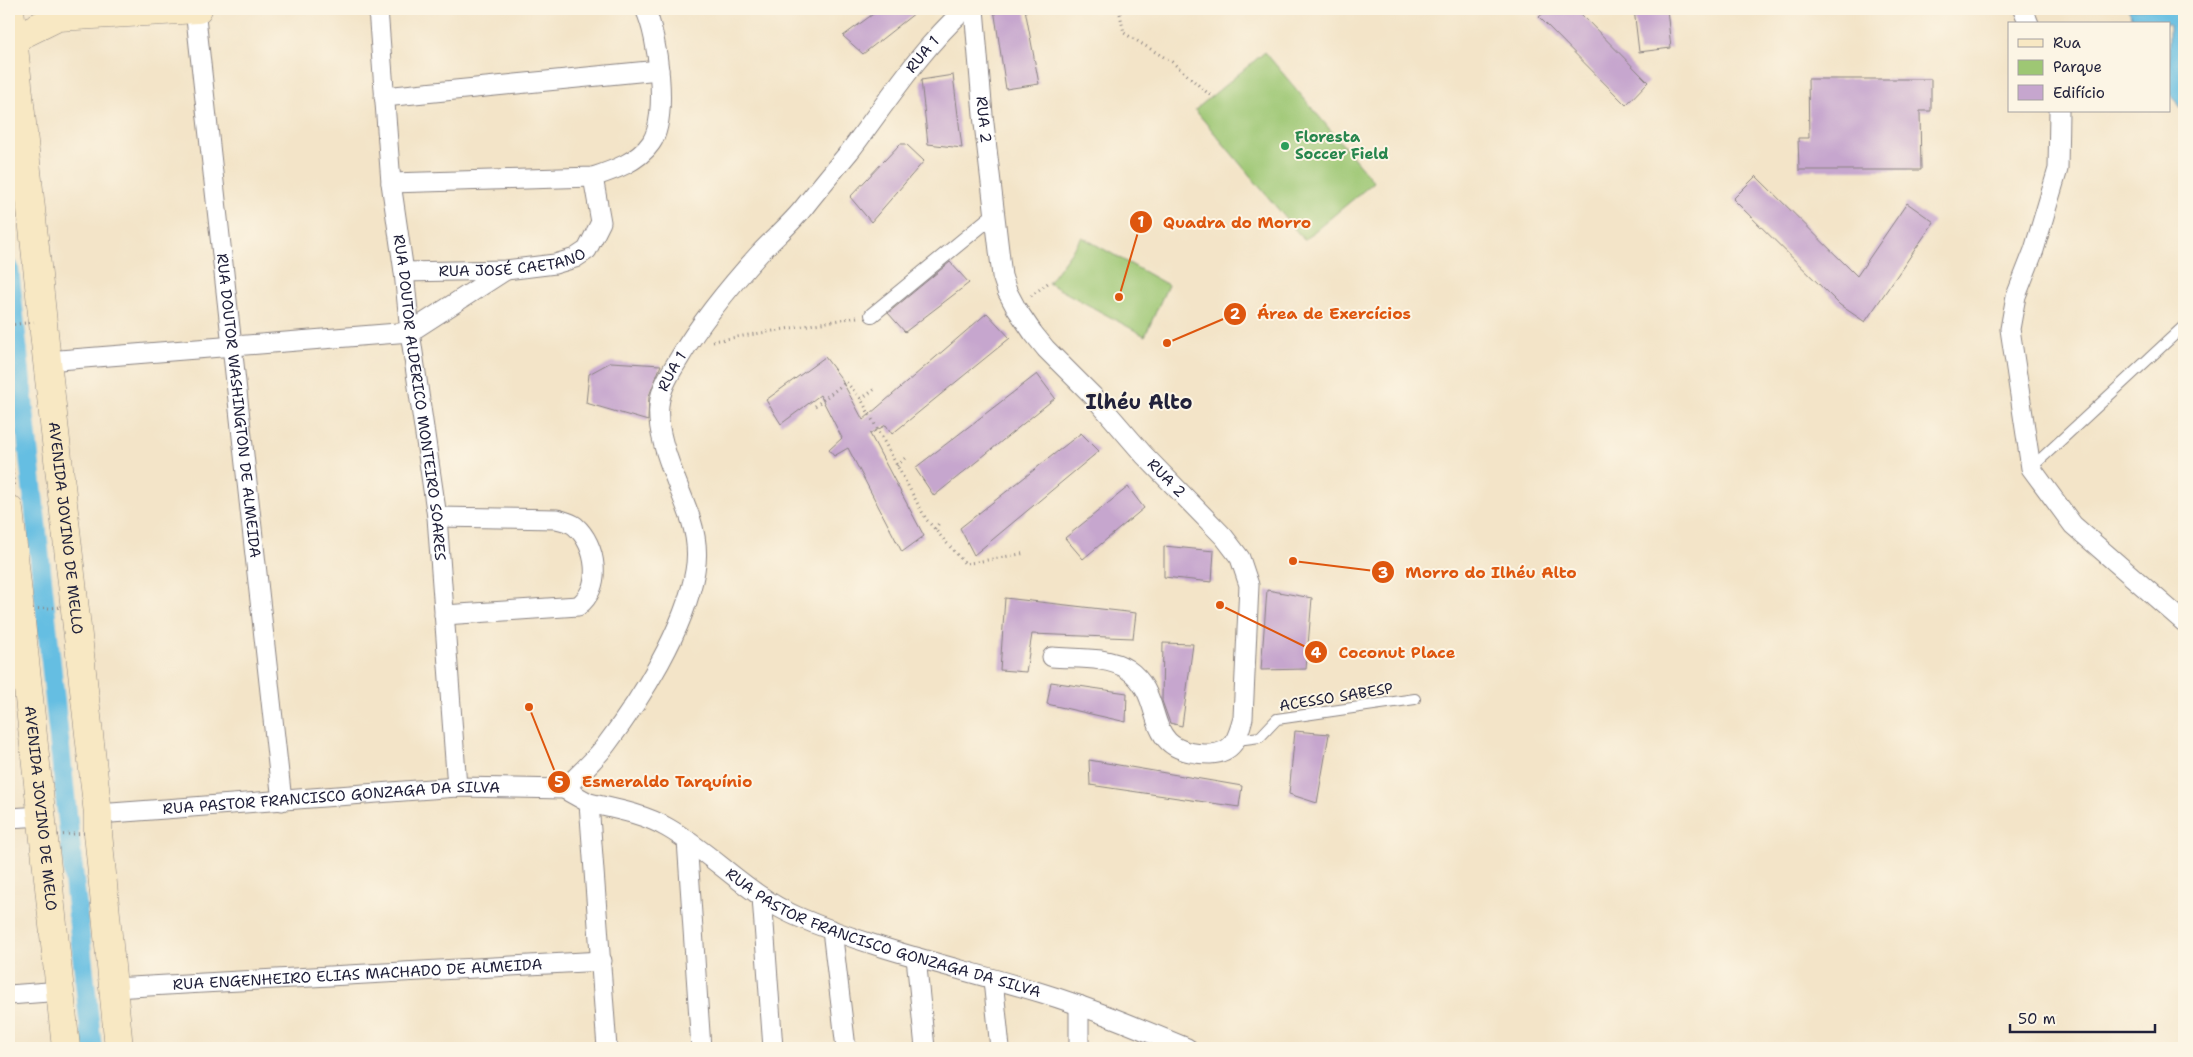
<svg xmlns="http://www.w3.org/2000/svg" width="2193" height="1057" viewBox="0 0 2193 1057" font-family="'Shantell Sans',sans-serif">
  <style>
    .green { fill: #9ec774; stroke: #607458 }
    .water { fill: #65bee2; stroke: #44708e }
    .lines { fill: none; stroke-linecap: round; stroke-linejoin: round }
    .canal { stroke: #65bee2; stroke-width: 20 }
    .building { fill: #c6a6ce }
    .service-casing { stroke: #8a8382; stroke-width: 12 }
    .pedestrian-casing { stroke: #8a8382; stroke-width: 16 }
    .minor-casing { stroke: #8a8382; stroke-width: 21 }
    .secondary-casing { stroke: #8a8382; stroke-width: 29 }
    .path { stroke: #8a8382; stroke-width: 3; stroke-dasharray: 1 4; stroke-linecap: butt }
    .service { stroke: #fff; stroke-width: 10 }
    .pedestrian { stroke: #fff; stroke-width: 14 }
    .minor { stroke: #fff; stroke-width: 19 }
    .secondary { stroke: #f8e8c3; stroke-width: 28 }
    .path-bridge { stroke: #8a8382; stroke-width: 3; stroke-dasharray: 1 4; stroke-linecap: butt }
    .leisure-dot { fill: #2e9e5b; stroke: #fcf5e5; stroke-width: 2 }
    .labels { text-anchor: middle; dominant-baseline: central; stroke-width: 4; stroke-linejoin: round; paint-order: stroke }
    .street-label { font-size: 15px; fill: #22223b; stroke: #fcf5e5 }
    .leisure-label { font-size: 15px; font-weight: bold; fill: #27864d; stroke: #fcf5e5; text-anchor: start }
    .district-label { font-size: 20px; font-weight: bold; fill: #22223b; stroke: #fcf5e5 }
    .leader { fill: none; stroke: #de560e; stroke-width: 2 }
    .callout-dot { fill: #de560e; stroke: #fcf5e5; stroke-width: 2 }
    .mark-label { font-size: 15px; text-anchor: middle; font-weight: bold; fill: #fff }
    .callout-label { font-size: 16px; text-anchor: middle; font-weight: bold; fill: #de560e; stroke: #fcf5e5; stroke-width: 4; stroke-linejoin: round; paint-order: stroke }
  </style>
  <rect width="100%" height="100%" fill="#fcf5e5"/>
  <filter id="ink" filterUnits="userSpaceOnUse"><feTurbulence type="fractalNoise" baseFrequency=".02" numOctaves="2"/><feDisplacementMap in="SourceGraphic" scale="10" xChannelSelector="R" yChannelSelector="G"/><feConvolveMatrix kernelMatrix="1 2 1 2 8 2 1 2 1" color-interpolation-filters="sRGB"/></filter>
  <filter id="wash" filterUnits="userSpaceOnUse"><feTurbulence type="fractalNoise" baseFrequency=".0096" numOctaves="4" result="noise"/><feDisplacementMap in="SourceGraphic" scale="20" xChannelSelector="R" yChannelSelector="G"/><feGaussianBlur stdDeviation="1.12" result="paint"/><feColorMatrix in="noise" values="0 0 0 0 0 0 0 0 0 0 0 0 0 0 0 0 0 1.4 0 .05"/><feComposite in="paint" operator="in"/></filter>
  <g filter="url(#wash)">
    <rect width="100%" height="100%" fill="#f3e4c8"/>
    <path class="green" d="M1265 52 1374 182 1304 240 1195 110Z
      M1082 237 1168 285 1145 336 1048 283Z"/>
    <path class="water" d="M2128 9H2184V112L2169 93V24H2136Z"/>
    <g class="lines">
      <path class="canal" d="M9 269 92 1048"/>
    </g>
    <g id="blocks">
      <path class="building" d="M880 9H920L863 54 843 36Z
        M994 9H1025L1039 84 1006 89Z
        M1548 9H1576L1648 82 1626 105 1539 17Z
        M1634 9H1667L1671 48 1639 52Z
        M953 75 962 148 928 144 921 80Z
        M1808 79H1931V111H1920L1921 170H1799L1798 138H1809Z
        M900 144H906L924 161 871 222 850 197Z
        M1756 176 1857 276 1907 203 1934 222 1865 322 1840 305 1733 199Z
        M950 262 969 283 905 332 888 313Z
        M987 313 1010 338 892 434 886 425 870 434 924 536 902 552 848 448 834 456 829 450 842 438 820 395 781 424 766 400 825 357 840 377 863 420Z
        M611 362 661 365 649 396 648 421 586 403 589 374Z
        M1037 374 1055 398 934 496 915 468Z
        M1081 433 1099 451 974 555 960 528Z
        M1128 487 1144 508 1083 559 1065 538Z
        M1164 546 1214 551 1212 582 1164 577Z
        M1267 590 1312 598 1306 669 1261 670Z
        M1005 598 1136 613 1133 638 1032 634 1026 672 1000 670Z
        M1163 643 1193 644 1182 726 1170 723 1162 701Z
        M1051 682 1127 693 1126 722 1047 704Z
        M1295 731 1329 734 1317 803 1289 794Z
        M1089 760 1242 786 1239 807 1090 785Z"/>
    </g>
  </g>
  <g filter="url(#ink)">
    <use href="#blocks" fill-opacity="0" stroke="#8a8382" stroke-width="1"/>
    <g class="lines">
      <g class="service-casing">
        <path id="service" d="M2031 468 2184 326
          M1237 740 1260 737 1277 719 1415 699"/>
      </g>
      <g class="pedestrian-casing">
        <path id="pedestrian" d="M872 315 995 214"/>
      </g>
      <g class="minor-casing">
        <g id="minor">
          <path id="s1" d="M195 9 282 801"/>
          <path id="s2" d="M378 9 391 183 404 272 410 332 437 517 457 787"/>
          <path id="s3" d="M974 9 983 115 1002 276 1007 291 1016 308 1033 333 1046 349 1093 396 1144 455 1224 537 1240 558 1249 585 1243 718C1238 737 1234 753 1210 754 1137 754 1170 698 1127 669 1107 656 1075 659 1052 657"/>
          <path d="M2023 9 2029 24"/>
          <path d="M384 97 659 70"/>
          <path d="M2059 111 2058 169 2034 250 2016 296 2010 329 2031 468 2073 525 2184 622"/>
          <path d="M391 183 593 177C614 170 638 162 651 143 669 117 658 36 645 9"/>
          <path id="s4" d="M404 272 506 270 555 264 575 258 587 250 601 222 593 177"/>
          <path d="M47 361 410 332 506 270"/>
          <path d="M437 517 557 519C563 521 570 522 575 526 597 545 603 588 578 606L444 615"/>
          <path id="s5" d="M564 789C578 775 594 761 606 745 641 699 685 629 695 571 698 555 696 536 691 520 680 486 652 434 660 399 663 384 672 370 680 357 702 320 731 285 760 253 775 237 792 223 805 206 820 187 835 169 850 151 887 102 919 51 965 9"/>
          <path id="s6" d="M589 803C616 809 644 814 668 828 713 854 748 895 796 916 875 950 960 968 1042 993 1091 1008 1139 1028 1187 1048"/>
          <path id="s7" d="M98 814 457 787 564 789 589 803 607 1048"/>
          <path d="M9 818 42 816"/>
          <path d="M687 840 701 1048"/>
          <path d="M762 897 773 1048"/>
          <path d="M832 930 846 1048"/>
          <path d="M916 957 925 1048"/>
          <path d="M993 980 1000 1048"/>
          <path id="s8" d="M113 988 602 961"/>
          <path d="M9 995 61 991"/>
          <path d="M1079 1005V1048"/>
        </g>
      </g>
      <g class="secondary-casing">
        <g id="secondary">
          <path id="s9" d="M10 9 47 361 98 814V833L119 1048"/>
          <path d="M9 41 58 17 198 9"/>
          <path id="s10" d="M9 509 66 1048"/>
        </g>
      </g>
      <path class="path" d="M1119 9 1124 33 1172 62 1211 96
        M1031 296 1048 283
        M713 341 857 317
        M861 399 875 389
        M815 406 846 382 861 399 926 519 965 564 1026 553
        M9 434 14 488
        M897 466 905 458
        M935 529 939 523"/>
      <use href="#service" class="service"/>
      <use href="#pedestrian" class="pedestrian"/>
      <use href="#minor" class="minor"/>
      <use href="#secondary" class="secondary"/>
      <path class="path-bridge" d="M9 325 34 322
        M33 609 63 607
        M58 835 87 833"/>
    </g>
  </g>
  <circle class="leisure-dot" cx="1285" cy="146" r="5"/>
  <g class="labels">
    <g class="street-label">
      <text stroke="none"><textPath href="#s5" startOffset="871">RUA 1</textPath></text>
      <text stroke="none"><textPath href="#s3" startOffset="111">RUA 2</textPath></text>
      <text stroke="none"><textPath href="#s4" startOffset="109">RUA JOSÉ CAETANO</textPath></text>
      <text stroke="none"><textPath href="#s5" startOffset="466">RUA 1</textPath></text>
      <text stroke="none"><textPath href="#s2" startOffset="391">RUA DOUTOR ALDERICO MONTEIRO SOARES</textPath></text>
      <text stroke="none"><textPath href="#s1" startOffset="399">RUA DOUTOR WASHINGTON DE ALMEIDA</textPath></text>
      <text stroke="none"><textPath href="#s3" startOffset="531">RUA 2</textPath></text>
      <text stroke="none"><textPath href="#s9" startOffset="522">AVENIDA JOVINO DE MELLO</textPath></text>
      <text transform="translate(1336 697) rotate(-9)">ACESSO SABESP</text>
      <text stroke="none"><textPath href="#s7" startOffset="234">RUA PASTOR FRANCISCO GONZAGA DA SILVA</textPath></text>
      <text stroke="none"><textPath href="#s10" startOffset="301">AVENIDA JOVINO DE MELO</textPath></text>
      <text stroke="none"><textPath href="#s6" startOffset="326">RUA PASTOR FRANCISCO GONZAGA DA SILVA</textPath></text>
      <text stroke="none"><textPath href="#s8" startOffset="245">RUA ENGENHEIRO ELIAS MACHADO DE ALMEIDA</textPath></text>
    </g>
    <g class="leisure-label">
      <text x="1295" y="137">Floresta<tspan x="1295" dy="17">Soccer Field</tspan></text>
    </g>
    <g class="district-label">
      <text x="1139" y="402">Ilhéu Alto</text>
    </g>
  </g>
  <path class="leader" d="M1119 297L1141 222M1167 343L1235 314M1293 561L1383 572M1220 605L1316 652M529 707L559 782"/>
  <g class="callout-dot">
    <circle cx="1119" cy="297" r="5"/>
    <circle cx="1167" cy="343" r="5"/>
    <circle cx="1293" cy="561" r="5"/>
    <circle cx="1220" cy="605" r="5"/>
    <circle cx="529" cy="707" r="5"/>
    <circle cx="1141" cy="222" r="12"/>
    <circle cx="1235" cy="314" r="12"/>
    <circle cx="1383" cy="572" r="12"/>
    <circle cx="1316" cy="652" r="12"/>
    <circle cx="559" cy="782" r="12"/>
  </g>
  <g class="mark-label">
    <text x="1141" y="227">1</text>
    <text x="1235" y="319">2</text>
    <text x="1383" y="578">3</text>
    <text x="1316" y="658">4</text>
    <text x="559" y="787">5</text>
  </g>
  <g class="callout-label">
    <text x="1237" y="228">Quadra do Morro</text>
    <text x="1334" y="319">Área de Exercícios</text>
    <text x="1491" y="578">Morro do Ilhéu Alto</text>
    <text x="1397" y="658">Coconut Place</text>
    <text x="667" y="787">Esmeraldo Tarquínio</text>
  </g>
  <rect width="2193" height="1057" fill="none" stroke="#fcf5e5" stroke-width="30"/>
  <rect x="2008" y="22" width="162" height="90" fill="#fcf5e5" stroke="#a5a1a1"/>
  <rect x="2018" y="39" width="25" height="8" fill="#f8e8c3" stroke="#a5a1a1"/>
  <text x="2053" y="48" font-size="15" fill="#22223b">Rua</text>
  <rect x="2018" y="60" width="25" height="15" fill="#9ec774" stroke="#a5a1a1"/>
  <text x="2053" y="72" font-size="15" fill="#22223b">Parque</text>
  <rect x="2018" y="85" width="25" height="15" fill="#c6a6ce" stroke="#a5a1a1"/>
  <text x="2053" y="98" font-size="15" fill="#22223b">Edifício</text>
  <path d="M2010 1024v8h145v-8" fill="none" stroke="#22223b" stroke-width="2.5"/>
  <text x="2018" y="1024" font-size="15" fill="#22223b" stroke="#fcf5e5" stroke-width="4" paint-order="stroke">50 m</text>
</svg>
